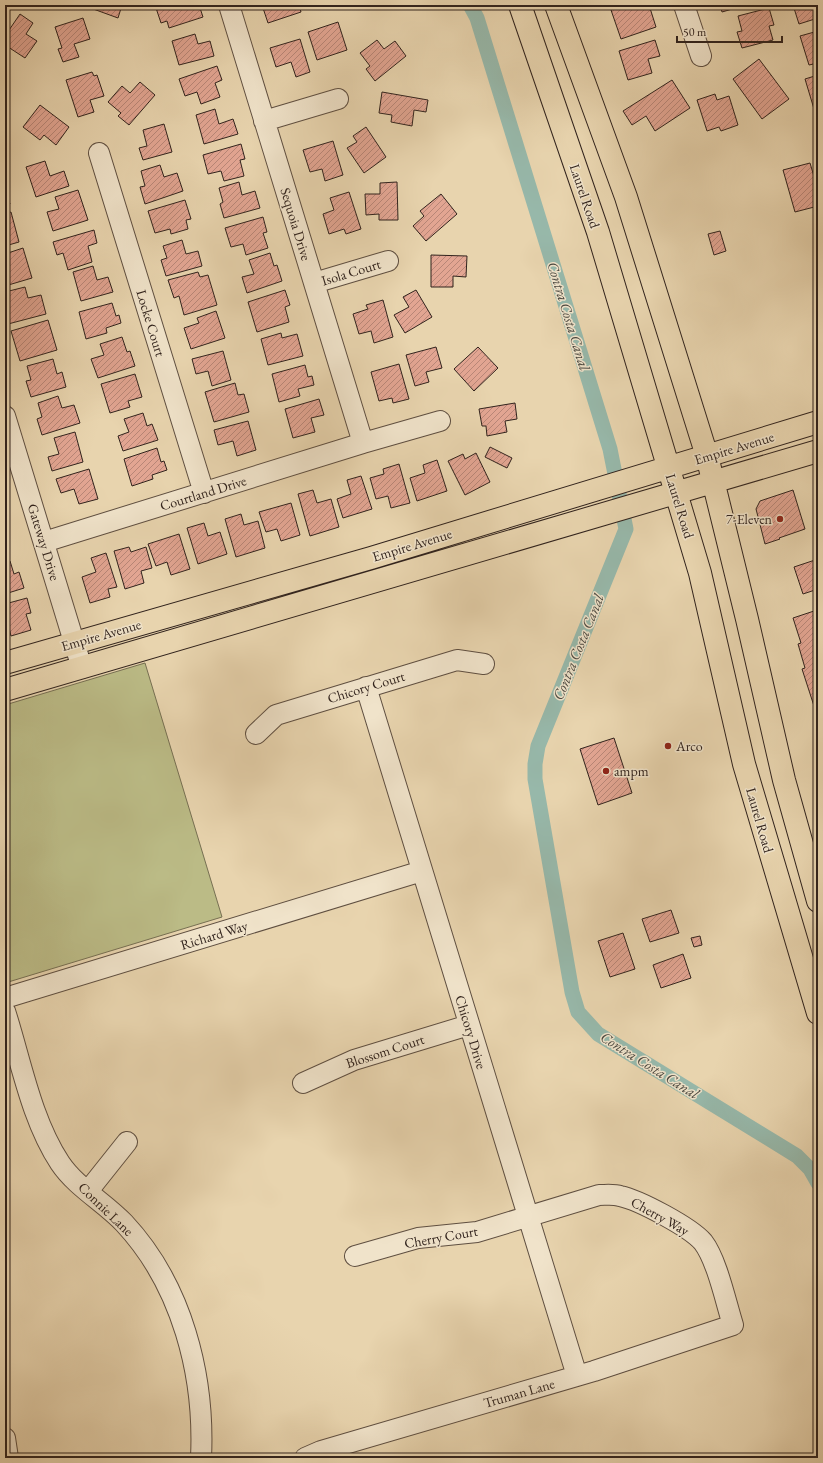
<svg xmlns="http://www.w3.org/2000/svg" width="823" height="1463" viewBox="0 0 823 1463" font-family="'EB Garamond',serif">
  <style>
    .park { fill: #bbbb86; stroke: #766f52 }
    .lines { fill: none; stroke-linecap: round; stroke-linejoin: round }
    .canal { stroke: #97b8aa; stroke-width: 15 }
    .building { fill: url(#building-hatch); stroke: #31231d }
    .minor-casing { stroke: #5f4f41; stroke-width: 22 }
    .major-casing { stroke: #31231d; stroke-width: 24 }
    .minor { stroke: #f0e3ca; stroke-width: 20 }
    .major { stroke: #e8d4ae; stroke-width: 22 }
    .poi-dot { fill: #8f2418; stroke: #f0e3ca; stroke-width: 1.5 }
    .labels { text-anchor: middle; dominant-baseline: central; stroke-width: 3; stroke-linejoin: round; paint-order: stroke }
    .street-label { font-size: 14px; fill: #31231d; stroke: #f0e3ca }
    .poi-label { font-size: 14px; fill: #31231d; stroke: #f0e3ca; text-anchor: start }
    .water-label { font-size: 15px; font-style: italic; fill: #4a4840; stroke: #f0e3ca }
  </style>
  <defs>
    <pattern id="building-hatch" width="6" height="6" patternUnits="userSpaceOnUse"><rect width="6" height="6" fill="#e2a592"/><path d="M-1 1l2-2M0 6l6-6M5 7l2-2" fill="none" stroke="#b88677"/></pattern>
  </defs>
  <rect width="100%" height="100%" fill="#e8d4ae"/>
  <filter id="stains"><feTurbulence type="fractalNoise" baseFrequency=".005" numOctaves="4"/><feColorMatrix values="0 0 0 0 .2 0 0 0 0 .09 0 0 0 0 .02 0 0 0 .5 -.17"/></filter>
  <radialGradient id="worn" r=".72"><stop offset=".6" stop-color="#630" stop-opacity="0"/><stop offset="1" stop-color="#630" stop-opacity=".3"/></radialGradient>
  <path class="park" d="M145 663 222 917 5 983V705Z"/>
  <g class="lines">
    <path class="canal" d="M470 5 477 18 610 449 626 529 538 746 535 764V779L572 992 578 1012 598 1034 797 1156 810 1169 818 1183"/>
  </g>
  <path class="building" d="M85 5H122L118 18 85 6Z
    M155 5H183V7L191 5H199L203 17 169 28 167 21 161 23Z
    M262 5H299L301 12 268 23Z
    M627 5H649L656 27 621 39 611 10Z
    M720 5H746L722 12Z
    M793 5H818V18L799 24Z
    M769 8 774 25 769 26 773 40 742 48 737 32 742 31 738 16Z
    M20 14 33 23 26 34 37 41 25 58 5 45V36Z
    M83 18 90 39 74 44 79 57 63 62 58 49 62 48 55 27Z
    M338 22 347 50 317 60 308 32Z
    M818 31V63L809 65 800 36Z
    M195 34 198 44 210 41 214 56 179 65 172 41Z
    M300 39 310 72 296 77 291 62 276 67 270 48Z
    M377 40 384 49 395 41 406 56 375 81 366 69 370 66 360 53Z
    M655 40 660 56 648 59 652 73 628 80 619 51Z
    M759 59 789 99 762 119 733 79Z
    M217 66 222 80 215 83 220 97 201 104 197 92 185 96 179 79Z
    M92 72 94 76 97 75 104 96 90 100 94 112 78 117 66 80Z
    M818 75V108L814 109 805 79Z
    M672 80 690 108 655 131 646 116 632 125 623 111Z
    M140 82 155 95 129 125 118 116 121 113 108 102 122 86 130 93Z
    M382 92 428 100 426 112 414 110 412 126 391 122 392 115 379 113Z
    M715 94 717 100 729 96 738 125 721 131 719 127 707 131 697 100Z
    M40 105 69 127 56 145 44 135 40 140 23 127Z
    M215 109 219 124 233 119 238 134 204 144 196 115Z
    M164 124 172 152 143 160 139 148 147 146 143 130Z
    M366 127 386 157 364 173 347 148 357 142 353 136Z
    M333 141 343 175 325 181 322 169 310 172 303 150Z
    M241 144 245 159 240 160 244 176 224 181 221 171 208 174 203 155Z
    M45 161 50 176 64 171 69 186 36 197 26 167Z
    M810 163 818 190V206L795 212 783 170Z
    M160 165 164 177 177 173 183 191 145 204 140 187 145 186 141 171Z
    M239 182 242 195 255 191 260 208 224 218 220 204 223 202 219 188Z
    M397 182 398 220H379V214L366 215 365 194H380V183Z
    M5 189 10 204 5 206Z
    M78 190 88 220 53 231 47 212 59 209 55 197Z
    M349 192 361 229 346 234 344 229 329 234 323 214 334 210 330 198Z
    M441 194 457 214 426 241 413 226 424 216 420 211Z
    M185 200 191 219 186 220 188 229 171 234 170 229 155 233 148 211Z
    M11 212 19 242 5 246V214Z
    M263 217 267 232 263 233 268 248 246 255 243 244 231 247 225 228Z
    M94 230 97 243 88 246 92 262 68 270 63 253 57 255 53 242Z
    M720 231 726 251 714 255 708 234Z
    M182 240 186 254 198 251 202 266 166 276 161 260 167 258 163 246Z
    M23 248 32 278 5 286V254Z
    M270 253 274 266 277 265 282 281 247 293 242 277 254 274 249 260Z
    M431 255 467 256 466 277 453 276V287H431Z
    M93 266 97 280 108 277 113 292 81 301 73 272Z
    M198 272 200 277 208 275 217 305 184 315 179 296 174 298 168 280Z
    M25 287 28 298 41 295 46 314 8 324 5 310 9 309 5 292Z
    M285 290 290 305 285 307 289 322 257 332 248 302Z
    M416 290 432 317 405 333 394 315 409 307 403 297Z
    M383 300 393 337 374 343 371 331 359 334 353 314 368 309 366 305Z
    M112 303 116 316 119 315 121 323 106 328 107 333 86 339 79 312Z
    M216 311 225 338 191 349 184 328 199 323 197 318Z
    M48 320 57 350 20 361 11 331Z
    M281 333 282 338 297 334 303 356 268 365 261 339Z
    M122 337 127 352 130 351 135 366 98 378 91 359 104 355 100 344Z
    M436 347 442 368 426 372 429 382 415 386 406 355Z
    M478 347 498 368 474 391 454 369Z
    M223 351 231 380 212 386 208 371 196 374 192 359Z
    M53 359 57 374 62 372 66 387 31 397 26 381 31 380 27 366Z
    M399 364 409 399 393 403 392 398 379 401 371 372Z
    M305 365 308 377 312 376 314 385 298 389 300 396 279 402 272 374Z
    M135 374 142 397 128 401 130 407 110 413 101 384Z
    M235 383 238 395 244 394 249 412 214 422 205 392Z
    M58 396 62 408 74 405 80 423 42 435 37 419 42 417 38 403Z
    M319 399 324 415 311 418 315 432 293 438 285 409Z
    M515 403 517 419 505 421 507 432 487 436 486 426H482L479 409Z
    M143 413 147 426 152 424 158 440 123 451 118 436 129 432 124 419Z
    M248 421 256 450 237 456 233 441 218 445 214 430Z
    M75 432 83 462 52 471 48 457 59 454 54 438Z
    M490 447 512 458 507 468 485 457Z
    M157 448 161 462 164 461 167 470 152 475 153 479 132 486 124 459Z
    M476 453 490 482 465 495 448 461 463 454 465 459Z
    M437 460 447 491 417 501 410 478 425 473 423 465Z
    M399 464 410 503 391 508 388 496 376 499 370 478 384 474 383 469Z
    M89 469 98 499 79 504 74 489 61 493 56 479Z
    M361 476 372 509 343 518 337 499 351 494 347 480Z
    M313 490 317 503 331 499 339 527 310 536 298 494Z
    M793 490 805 529 779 538 780 539 765 544 756 509 760 501Z
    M291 503 300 535 281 541 277 529 266 532 259 512Z
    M241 514 244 525 258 521 265 548 236 557 225 519Z
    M204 523 208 536 220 532 227 554 198 564 187 528Z
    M179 534 190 569 171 575 167 562 156 566 148 544Z
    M129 547 131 552 146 547 152 568 141 571 144 583 125 589 114 551Z
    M106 553 117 587 108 589 110 597 90 603 82 577 96 572 91 558Z
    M818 559V589L803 594 794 567Z
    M10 561 14 574 19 572 24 588 5 594V563Z
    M27 598 31 613 26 614 31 630 11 636 8 624 5 625V604Z
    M817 610H818V707V705L814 706 802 669 805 668 798 644 801 643 793 618Z
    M614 738 632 793 598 805 580 749Z
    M671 910 679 933 650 942 642 919Z
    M623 933 635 969 610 977 598 941Z
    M700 936 702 945 694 947 691 938Z
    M683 954 691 978 661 988 653 965Z"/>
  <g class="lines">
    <g class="minor-casing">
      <path id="minor" d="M229 5 363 443
        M684 5 701 56
        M264 121 338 99
        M99 153 204 493
        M314 283 388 261
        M5 416 82 668
        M44 542 363 443 440 421
        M366 687 577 1376
        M256 734 276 715 457 660 484 664
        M5 998 422 871
        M5 1011C21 1061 31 1119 60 1163 76 1187 104 1202 124 1223 182 1285 205 1375 201 1458
        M303 1083 354 1060 469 1025
        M88 1191 127 1142
        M5 1438 8 1458
        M305 1458 321 1451 594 1371 733 1325C726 1303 717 1260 703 1242 690 1227 639 1200 620 1196 614 1194 606 1195 599 1195L477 1232 418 1238 355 1256"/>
    </g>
    <g class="major-casing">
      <path id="major" d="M520 5 598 232 700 573 744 764 818 1013
        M556 5 626 197 707 456 747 619 784 780 818 901
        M5 663 371 558 818 422
        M5 690 818 451"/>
    </g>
    <use href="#minor" class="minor"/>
    <use href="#major" class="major"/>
  </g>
  <g class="poi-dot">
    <circle cx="780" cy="519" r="4"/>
    <circle cx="668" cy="746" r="4"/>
    <circle cx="606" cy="771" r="4"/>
  </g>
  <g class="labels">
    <g class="street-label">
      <text transform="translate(585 196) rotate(71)">Laurel Road</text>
      <text transform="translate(296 224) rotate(73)">Sequoia Drive</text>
      <text transform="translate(351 272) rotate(-17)">Isola Court</text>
      <text transform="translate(151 323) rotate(73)">Locke Court</text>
      <text transform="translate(734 448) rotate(-17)">Empire Avenue</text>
      <text transform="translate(203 493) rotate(-17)">Courtland Drive</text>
      <text transform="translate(680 506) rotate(73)">Laurel Road</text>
      <text transform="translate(44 542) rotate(73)">Gateway Drive</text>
      <text transform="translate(412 545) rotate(-17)">Empire Avenue</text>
      <text transform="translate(101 635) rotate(-16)">Empire Avenue</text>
      <text transform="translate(366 687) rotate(-17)">Chicory Court</text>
      <text transform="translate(760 820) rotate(74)">Laurel Road</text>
      <text transform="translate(214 935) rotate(-17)">Richard Way</text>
      <text transform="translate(471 1032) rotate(73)">Chicory Drive</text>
      <text transform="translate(385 1051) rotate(-18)">Blossom Court</text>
      <text transform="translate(106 1209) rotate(44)">Connie Lane</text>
      <text transform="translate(660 1216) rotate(29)">Cherry Way</text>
      <text transform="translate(441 1237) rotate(-10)">Cherry Court</text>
      <text transform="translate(519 1393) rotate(-16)">Truman Lane</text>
    </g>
    <g class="poi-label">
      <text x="772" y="519" text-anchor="end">7-Eleven</text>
      <text x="676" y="746">Arco</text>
      <text x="614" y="771">ampm</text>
    </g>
    <g class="water-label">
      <text transform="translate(569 316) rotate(73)">Contra Costa Canal</text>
      <text transform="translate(578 647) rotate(-68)">Contra Costa Canal</text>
      <text transform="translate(650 1065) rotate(32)">Contra Costa Canal</text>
    </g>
  </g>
  <rect width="823" height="1463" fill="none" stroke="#e8d4ae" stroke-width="20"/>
  <rect x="6" y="6" width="811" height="1451" fill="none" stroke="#31231d" stroke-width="2"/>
  <rect x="10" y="10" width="803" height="1443" fill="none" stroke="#31231d"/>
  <path d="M677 36v6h105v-6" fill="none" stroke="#31231d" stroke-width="2"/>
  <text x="683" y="36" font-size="12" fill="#31231d" stroke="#f0e3ca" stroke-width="3" paint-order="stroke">50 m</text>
  <rect width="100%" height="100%" filter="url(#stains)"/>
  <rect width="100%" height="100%" fill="url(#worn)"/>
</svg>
